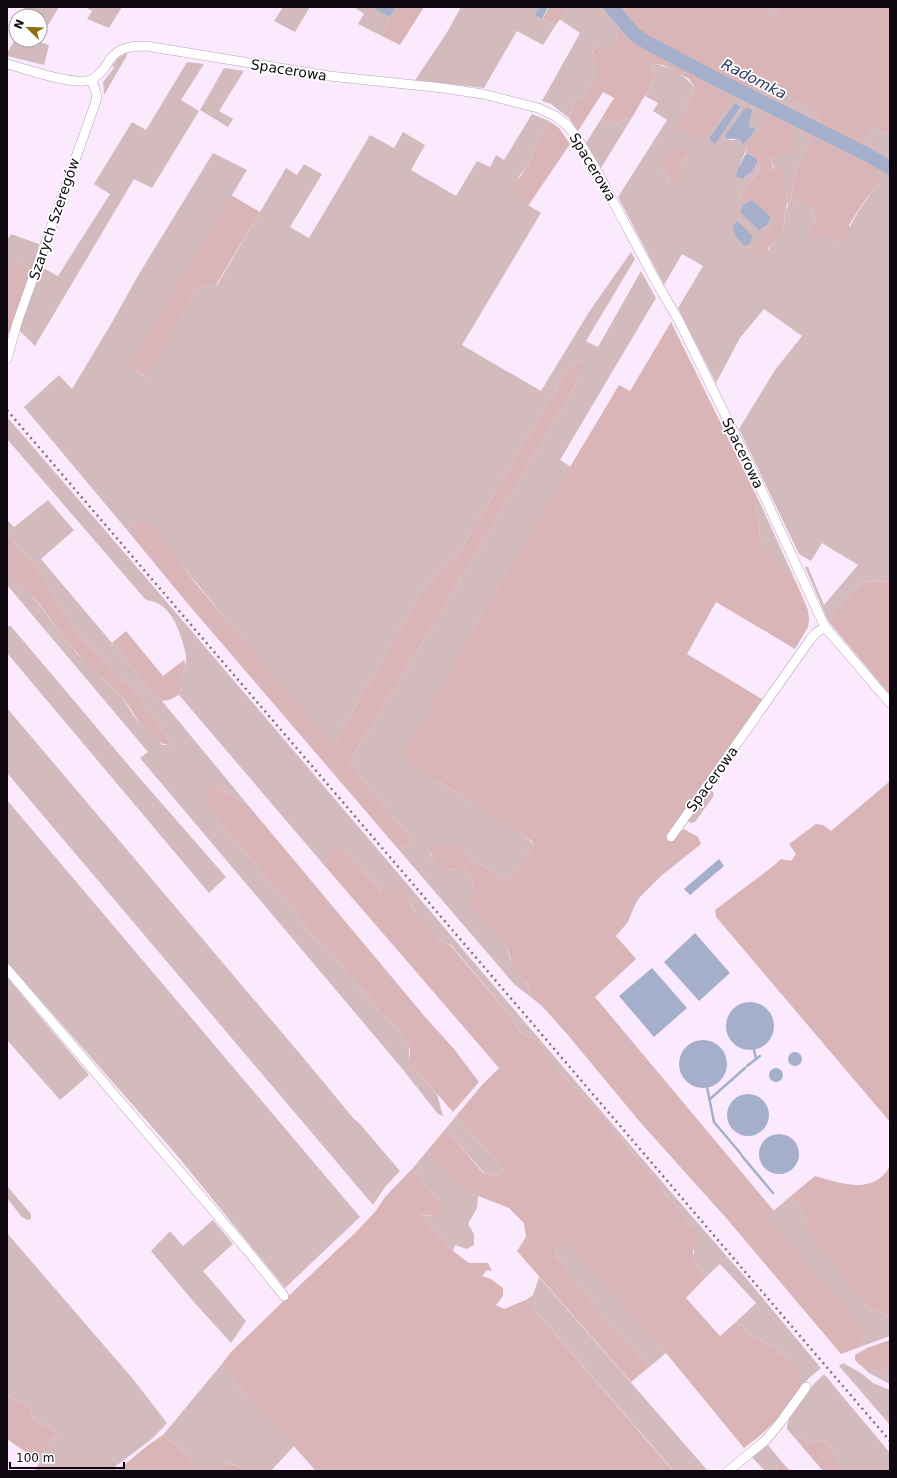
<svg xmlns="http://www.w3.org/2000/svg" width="897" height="1478" viewBox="0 0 897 1478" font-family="'DejaVu Sans',sans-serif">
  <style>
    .green { fill: #d3bbbd; fill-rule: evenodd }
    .forest { fill: #d9b5b8 }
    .water { fill: #a5afcb }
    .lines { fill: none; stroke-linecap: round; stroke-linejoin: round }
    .stream { stroke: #a5afcb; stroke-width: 2.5 }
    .river { stroke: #a5afcb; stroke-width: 14 }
    .minor-casing { stroke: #b5a1b9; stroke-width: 10 }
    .minor { stroke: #fff; stroke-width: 9 }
    .rail { stroke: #7d727f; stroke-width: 2.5; stroke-dasharray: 2 4; stroke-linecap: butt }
    .labels { text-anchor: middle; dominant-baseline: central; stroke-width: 3.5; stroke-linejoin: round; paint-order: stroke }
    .street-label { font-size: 14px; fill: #0f0810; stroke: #fefefe }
    .water-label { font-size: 15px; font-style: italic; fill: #2e3961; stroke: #fefefe }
  </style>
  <rect width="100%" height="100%" fill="#fbeafe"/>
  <path class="green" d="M22 7H59L40 39V16H29L31 12Z
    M86 7H122L109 28 87 19 92 11Z
    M283 7H310L295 32 274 21Z
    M354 7H376V9L390 17 382 36 358 24 364 14Z
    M461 7H539L536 15 542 19 549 7 543 18 555 26 543 45 517 31 484 88 415 80 446 34Z
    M569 7H627L619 24 617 39 610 50 596 47 592 52 595 65V78L584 95 573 105 569 118 551 104 542 101 580 33 559 19Z
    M767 7H778L777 12 770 19Z
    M16 38V40H39V42L49 45 44 65 7 56V53Z
    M128 52 126 57 104 95 103 82 114 68 112 66 118 58Z
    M187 62 204 64 181 100 199 111 152 188 134 179 35 346 19 330 32 294 43 268 58 276 110 194 94 184 132 122 146 130Z
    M654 64C670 66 686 76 695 88L682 115 726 105 735 95 751 87 773 86 793 100 812 107 821 124 810 138 795 173 791 198 810 207 816 219 809 231 826 233 841 244C851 222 863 203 877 185L860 159 865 139 871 128 890 134V581L863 582 834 612 828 621 805 567H808L824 605 858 565 822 543 811 561 799 554 739 429 775 370 802 336 764 309 740 338 716 383 678 308 703 266 682 254 664 285 618 197 667 120 653 111 658 103 645 96 655 78 651 71ZM739 105 741 108 718 138ZM746 107 752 112 742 144 740 140H729L731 127ZM747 147 795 153 778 154 771 160 781 189 786 196 788 205 785 212 784 226 768 250 765 235 771 226V218L770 221 740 210 745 203 739 198C744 185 758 177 760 163L757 159 756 166 743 179 740 165ZM686 156 682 164 681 170 671 183 662 167Z
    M224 68 244 71 219 111 233 119 228 127 200 110Z
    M532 114 549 121 532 154 528 166 519 176 518 199 541 213 462 345 541 391 589 312 631 252 635 259 586 341 598 347 641 271 656 298 560 460 571 467 469 636 439 782 514 829 533 843 532 849 508 881 481 865 471 861 463 850 428 849 432 857 451 870 458 867H464L471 878 475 890 495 933 507 947 510 958 519 977 527 982 532 998 515 985 399 850 415 841 387 810 349 762 428 633 579 379 580 362 571 364 459 553 445 566 419 596 343 728 335 747 227 621 178 560 138 521 127 530 24 407 59 375 72 389 111 324 139 274 213 153 247 170 129 367 145 377 196 291 208 284 217 285 286 168 297 175 304 164 322 174 290 227 309 238 370 135 394 148 403 132 425 145 411 170 456 196 477 161 490 167 496 155 504 160Z
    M633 116 601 168 586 143 601 119 616 124Z
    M11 234 39 244 32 270 23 265 7 258V240Z
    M7 417C257 704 500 997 751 1284L821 1368 808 1379 800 1389 792 1359 778 1352 768 1344 751 1336 744 1327 736 1322 756 1303 720 1264 706 1277 694 1261V1228L685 1221 680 1210 664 1193 659 1182 639 1161 600 1112 556 1068 544 1048 534 1037 523 1036 507 1012 451 945C447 944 442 942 439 940 426 932 414 911 407 897L383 894 348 853 342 849 328 857 324 865 179 695V681L186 667C185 661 187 656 185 651 181 635 174 611 157 603 153 601 149 601 145 599L7 439Z
    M48 500 74 530 41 559 112 643 123 652 128 663 148 688 162 701 248 805 216 786 213 812 226 831 257 866 271 885 284 896 300 916 310 934 332 952 345 970 367 993 378 1011 399 1030 409 1045V1062L437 1094 443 1116 438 1114 400 1066 140 758 148 752 7 585V576L26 588 77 654 121 696 134 716 148 732 163 745H170L167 736 132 688 115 675 98 655 77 634 32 559 21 551 7 533V520L14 527Z
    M760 503 795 580 766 552 759 537 760 522 755 508Z
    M10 625 130 767 226 877 209 893 7 653V628Z
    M7 708 301 1055 354 1119 360 1124 400 1171 385 1187 373 1205 7 773Z
    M710 790 714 793 713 797 695 822 690 823 688 821 708 791Z
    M7 800 360 1217 285 1288 175 1153 7 962Z
    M7 977 89 1075 60 1100 7 1040Z
    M456 1116 504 1170 495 1176 484 1173 452 1137 443 1132Z
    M427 1151 461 1187 478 1196 477 1208 468 1224 474 1234V1245L467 1249 455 1245 453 1251 420 1215 430 1216 441 1203 412 1169Z
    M7 1186 31 1214V1219L27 1220 21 1216 7 1198Z
    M791 1196 802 1209 807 1221 803 1224 867 1308 880 1312 890 1317V1336L857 1348 866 1336 766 1217Z
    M213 1220 233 1244 203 1271 246 1321 231 1343 193 1301 151 1251 170 1231 183 1246Z
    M7 1233 133 1379 167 1423 153 1438 112 1469 105 1467 100 1471H34L40 1462V1453L46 1444 57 1434 54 1429 33 1419 30 1406 7 1396Z
    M566 1243 666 1353 648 1368 626 1340 603 1317 567 1269 555 1256 557 1248Z
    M539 1277 708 1471H673L666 1462 526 1300 533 1295Z
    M855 1360 860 1365 875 1371 890 1369V1384L869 1373Z
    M843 1363 861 1373 873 1383 890 1390V1425L839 1366Z
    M221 1365 294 1446 271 1471H249L229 1463 218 1471H199L182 1451 163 1435Z
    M824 1374 890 1453V1471H842L827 1440 807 1443 805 1439 794 1437 787 1429C787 1410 811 1387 824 1374Z
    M768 1445 782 1462 777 1466 776 1469 778 1471H765L752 1457Z"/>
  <path class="forest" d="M396 7H424L400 45 382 36 390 17Z
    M549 7H569L555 26 543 18Z
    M627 7H767L770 18 777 12 778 7H890V134L871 128 865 139 860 159 878 169 877 185 863 203 849 225V238L841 244 826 233 812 241 809 231 816 219 810 207 791 198 795 173 810 138 821 124 812 107 793 100 773 86 751 87 735 95 707 134 700 139 677 129 682 115 695 88 689 79 663 65 654 64 651 71 655 78 633 116 616 124 601 119 614 98 603 92 578 131 569 118 573 105 584 95 595 78V65L592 53 596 47 610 49 617 39 619 24Z
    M766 116 777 117 790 123 794 141 795 153 786 157 778 154 771 160 773 169 782 168 786 179 782 189C789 199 788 201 785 212 784 216 785 221 784 225 782 234 766 251 759 258L754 257 753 251 771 226V218L751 200 745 203 739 198C744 185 758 177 760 164L757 159 749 154 745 155 747 147Z
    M549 121 559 128 570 144 528 206 518 199 513 186 528 166 532 154Z
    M679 147 687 153 682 164 681 170 685 177 680 186 677 189 671 183 662 167 663 156 672 148Z
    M231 195 260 212 216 285 208 284 196 291 146 377 128 367Z
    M7 258 23 265 32 270 11 331 7 334Z
    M671 322 760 503 755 508 760 522 759 537 766 551 795 580 808 610 809 619 808 627 795 649 716 602 687 654 762 699 669 833 671 839 684 829 698 837 701 844 661 876 639 898 634 907 628 922 616 936 636 959 595 997 774 1211 767 1217 863 1327 866 1336 857 1348 841 1354 727 1219 640 1122 567 1034 542 1006 532 998 527 982 519 977 515 971 507 947 467 902 475 890 471 878 464 867C456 867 450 871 442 871L437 865 428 849 430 847 452 843 463 850 471 861 481 865 508 881 532 849 533 842 402 758 469 636 619 385 630 391Z
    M580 362 584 366 579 379 428 633 349 762 387 810 415 841 399 850 188 604 127 530 138 521 151 524 198 586 227 621 335 746 343 728 419 596 445 566 459 553 571 364Z
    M7 533 21 551 32 559 77 634 98 655 115 675 132 688 167 736 170 745C148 744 133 709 120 695 106 680 89 668 76 652 59 632 45 610 27 590 22 584 13 581 7 576Z
    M890 581V695L828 621 834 612 863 582Z
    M126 631 163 676 184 660 186 667 179 681V695L169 700 162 701 148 688 128 663 123 652 112 643Z
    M890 781V1122L716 917 715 910 772 867 781 859 791 861 796 854 789 844 816 824 823 825 831 831Z
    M216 786 248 805 426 1018 454 1049 479 1082 453 1112 409 1062 410 1053 409 1045 399 1030 378 1011 367 993 345 970 332 952 310 934 300 916 284 896 271 885 257 866 226 831 213 812 203 788Z
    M334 849H342L348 853 382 893 393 887 407 897 414 911 433 935 440 941 450 945 507 1012 523 1036 534 1037 545 1049 556 1068 600 1112 639 1161 659 1182 664 1193 680 1210 685 1221 694 1228 698 1246 693 1250 694 1261 706 1277 686 1298 720 1336 736 1322 744 1327 751 1336 768 1344 778 1352 792 1359 800 1376V1389L779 1417 762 1434 744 1448 666 1353 566 1244 557 1248 555 1256 567 1269 603 1317 626 1340 648 1368 631 1382 517 1251 526 1237 524 1223 509 1208 478 1196 461 1188 427 1151 443 1132 452 1137 483 1173 495 1176 504 1170 456 1116 482 1085 499 1068 324 865 328 857Z
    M890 1166V1317L880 1312 867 1308 802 1224 807 1221 802 1209 791 1196 815 1176C840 1183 874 1196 890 1166Z
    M412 1169 441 1203 442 1216 420 1215 453 1251 469 1263H488L492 1271 487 1270 482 1276 491 1279 503 1288V1296L496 1305 504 1309 526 1300 673 1471H316L221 1365 231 1352 301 1284 355 1233 375 1212 385 1197Z
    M890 1340V1369L875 1371 860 1365 855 1360V1355L867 1348Z
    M7 1396 30 1406 33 1419 54 1429 57 1434C47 1443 40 1448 40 1462L7 1439Z
    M163 1435 182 1451 199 1471H100L105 1466 118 1470 147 1446Z
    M794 1437 805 1439 807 1443 827 1440 842 1471H823Z
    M782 1462 790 1471H778L776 1469 777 1466Z
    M228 1463 247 1470 249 1471H218Z"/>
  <path class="water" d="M376 7H396L390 17 375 9Z
    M539 7H548L542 19 535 15Z
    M735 103 741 107 715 144 710 140V137Z
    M746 107 752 110V112L748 127 756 129 744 144H742L740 140 725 138V136L727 132Z
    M749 154 757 159C758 168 749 173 743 179L737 177 736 174 745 155Z
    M751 200 765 211 771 218 767 225 759 230 742 214 740 210 745 203Z
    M737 221 752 235 751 242 748 245 745 246C738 240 728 229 737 221Z
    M719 859 724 866 690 895 684 889Z
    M695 933 730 973 699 1001 664 962Z
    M652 968 687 1008 654 1037 619 996Z
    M726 1026a24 24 0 1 1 48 0a24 24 0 1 1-48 0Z
    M679 1064a24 24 0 1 1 48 0a24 24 0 1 1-48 0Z
    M788 1059a7 7 0 1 1 14 0a7 7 0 1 1-14 0Z
    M769 1075a7 7 0 1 1 14 0a7 7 0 1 1-14 0Z
    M727 1115a21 21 0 1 1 42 0a21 21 0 1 1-42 0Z
    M759 1154a20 20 0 1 1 40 0a20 20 0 1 1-40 0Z"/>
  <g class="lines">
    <path class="stream" d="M754 1050 756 1059
      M747 1066 760 1056
      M707 1087 714 1122 741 1154
      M710 1099 745 1068
      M742 1156 773 1193"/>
    <path class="river" d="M611 7 634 34 646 42 710 76 868 155 890 168"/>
    <g class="minor-casing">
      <path id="minor" d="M7 64C27 69 72 86 91 80 95 78 98 75 101 72 105 68 107 64 110 59 120 47 131 46 146 46L329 76 443 88 483 94 538 108 555 116 566 124 576 136 593 164 659 287 679 321 747 459 825 627 890 703
        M7 359 17 323 95 104 97 96 92 80
        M671 837 810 640 816 633 825 627
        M7 969 247 1250 284 1296
        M728 1471 766 1440 783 1419 806 1387"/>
    </g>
    <use href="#minor" class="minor"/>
    <path class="rail" d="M7 410 890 1441"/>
  </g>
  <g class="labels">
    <g class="street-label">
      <text transform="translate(289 70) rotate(9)">Spacerowa</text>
      <text transform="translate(593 167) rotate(59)">Spacerowa</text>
      <text transform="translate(54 219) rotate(-71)">Szarych Szeregów</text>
      <text transform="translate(743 453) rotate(64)">Spacerowa</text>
      <text transform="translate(712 779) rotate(-54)">Spacerowa</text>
    </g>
    <g class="water-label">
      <text transform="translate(754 79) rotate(27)">Radomka</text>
    </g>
  </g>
  <rect width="897" height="1478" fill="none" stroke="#0f0810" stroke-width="16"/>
  <g transform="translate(28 28) rotate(293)"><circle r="19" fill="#fefefe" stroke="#9e9c9f"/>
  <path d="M0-3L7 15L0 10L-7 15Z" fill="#8d6f12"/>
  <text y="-6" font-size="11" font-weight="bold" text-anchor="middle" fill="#0f0810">N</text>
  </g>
  <path d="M10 1462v6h114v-6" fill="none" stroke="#0f0810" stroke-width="2"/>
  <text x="16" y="1462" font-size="12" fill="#0f0810" stroke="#fefefe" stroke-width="3" paint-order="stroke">100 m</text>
</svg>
